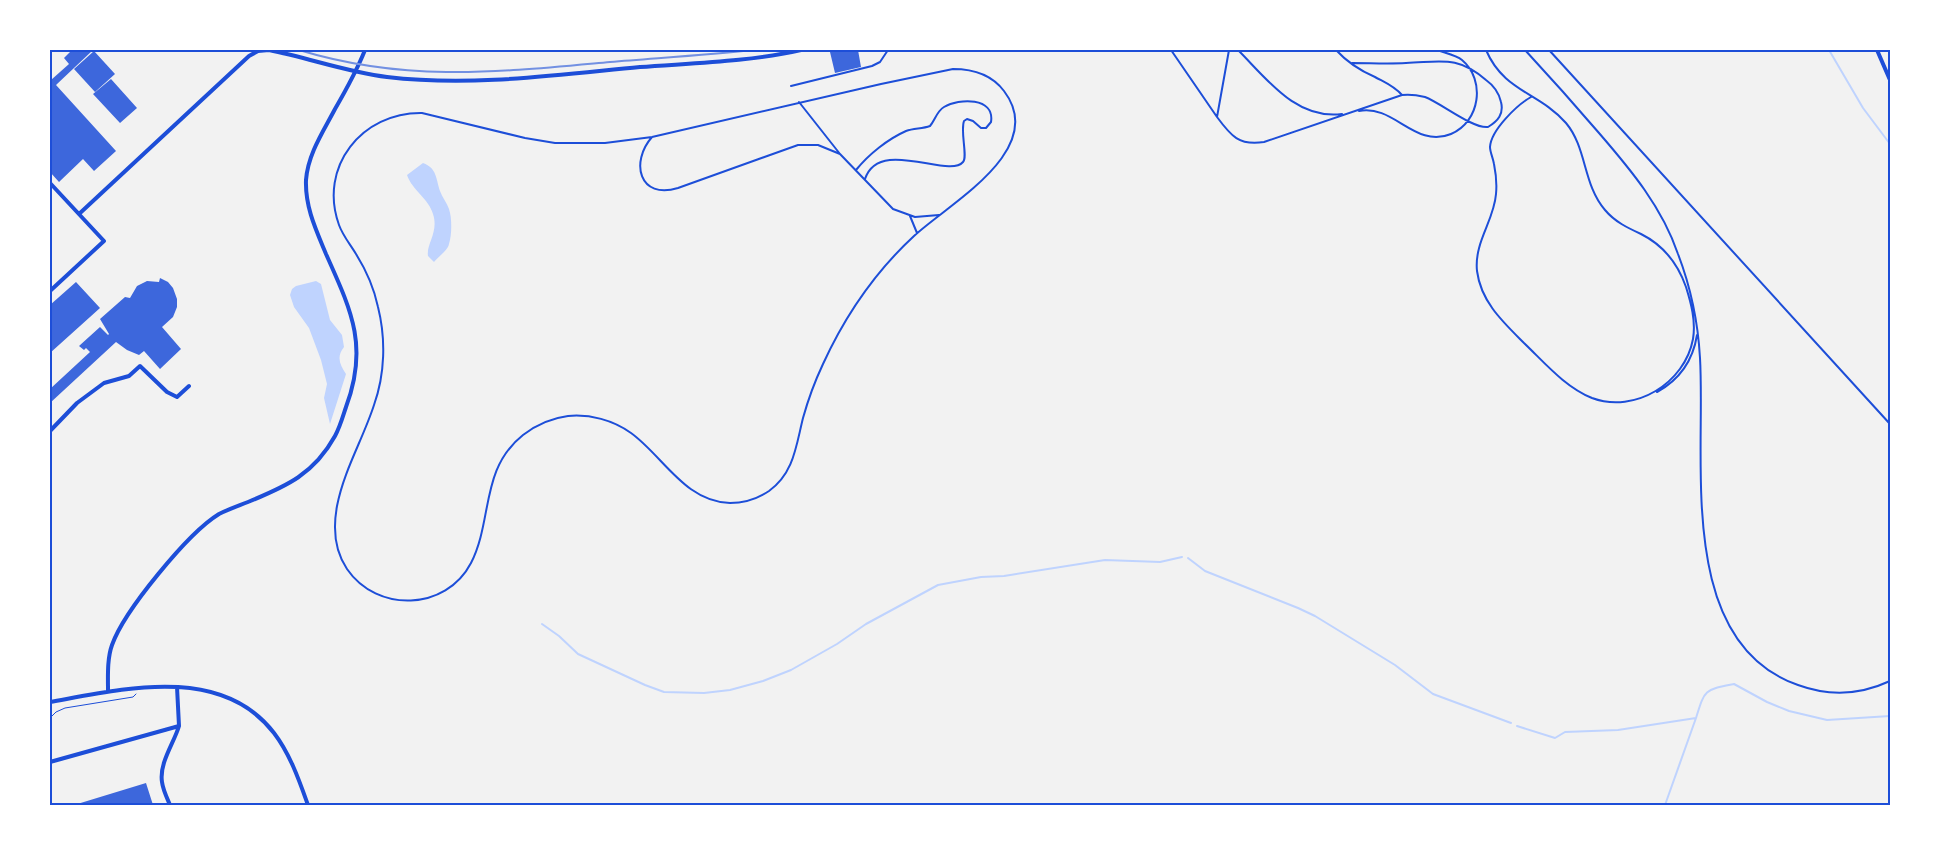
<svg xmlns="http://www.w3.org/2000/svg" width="1940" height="855" viewBox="0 0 1940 855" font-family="'Fira Sans',sans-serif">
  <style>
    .water { fill: #bfd3fe }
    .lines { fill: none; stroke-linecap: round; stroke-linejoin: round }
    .stream { stroke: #bfd3fe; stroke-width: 2 }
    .building { fill: #3d67dc }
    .path { stroke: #1d4ed8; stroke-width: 1 }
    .service { stroke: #1d4ed8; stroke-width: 2 }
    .minor { stroke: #1d4ed8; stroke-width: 4 }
    .rail { stroke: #7290e2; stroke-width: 2 }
    .neatline { fill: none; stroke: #1d4ed8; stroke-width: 2 }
  </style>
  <rect width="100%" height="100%" fill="#f2f2f2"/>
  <path class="water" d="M423 163C437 168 436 179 440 191 442 197 447 203 449 209 452 218 452 234 449 244 448 250 439 256 434 262L428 256C426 244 439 232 433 214 429 199 412 190 407 175Z
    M316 281 321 284 330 320 342 335 344 347C336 357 340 365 346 374L330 424 324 398 327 384 321 360 309 328 294 307 290 295 292 289 296 286Z"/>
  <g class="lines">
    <path class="stream" d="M1829 50 1863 108 1890 144
      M1188 558 1205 571 1298 608 1315 616 1395 665 1433 694 1511 723
      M542 624 559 636 578 654 645 685 664 692 704 693 730 690 763 681 791 670 837 644 866 624 938 585 981 577 1004 576 1105 560 1160 562 1182 557
      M1517 726 1555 738 1565 732 1618 730 1696 718C1705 689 1704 690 1734 684L1767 702 1789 711 1827 720 1890 716
      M1665 805 1696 718"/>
  </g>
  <path class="building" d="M72 50H93L56 85 116 151 94 171 83 159 59 182 50 172V79L51 80 69 64 64 58Z
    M838 50H858L861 67 835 73 830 52Z
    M94 51 115 74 95 92 74 69Z
    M111 79 137 108 120 123 93 94Z
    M160 278 168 282 173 288 177 299V307L173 317 162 327 181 349 160 369 144 351 139 355 127 350 116 342 50 403V389L90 352 86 348 84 350 79 346 100 327 108 335 109 334 100 319 125 297 130 298 137 286 147 281 159 282Z
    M76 282 100 308 50 353V305Z
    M146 783 153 805H74Z"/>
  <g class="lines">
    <path class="path" d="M50 718 56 712 65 708 133 697 136 694"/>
    <path class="service" d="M1171 50 1217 117
      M1229 50 1217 117C1231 136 1239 146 1264 142L1402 95C1410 94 1417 95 1425 97 1441 103 1473 129 1488 127 1498 121 1504 114 1501 102 1499 93 1493 85 1486 80 1457 55 1441 62 1406 63 1388 64 1370 63 1352 63
      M1238 50C1267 79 1296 120 1342 114
      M1336 50C1347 62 1361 71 1375 77 1386 83 1394 86 1402 95
      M1486 50C1504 92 1539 92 1566 123 1587 148 1583 185 1605 210 1615 222 1628 228 1641 234 1663 245 1678 264 1686 287 1691 303 1696 321 1693 339 1685 383 1635 414 1592 398 1565 387 1545 363 1524 343 1503 322 1481 302 1477 271 1474 242 1494 221 1496 194 1497 184 1496 174 1494 164 1493 158 1490 152 1490 147 1491 130 1517 105 1531 97
      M1525 50C1550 77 1575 105 1599 133 1631 170 1662 207 1678 254 1691 288 1698 322 1700 358 1706 459 1675 642 1798 685 1828 696 1860 695 1890 681
      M1549 50 1890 424
      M953 69C973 69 992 75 1004 91 1049 150 948 204 914 236 875 272 845 316 823 364 815 381 808 400 803 418 796 446 794 473 769 491 757 499 744 503 730 503 685 502 663 456 631 433 613 420 590 414 568 416 552 418 536 425 523 435 480 469 493 520 471 563 446 611 377 613 347 569 334 550 333 528 337 506 344 470 363 439 374 405 385 374 386 339 378 307 374 288 366 270 356 254 350 244 343 236 339 225 318 167 362 112 422 113L525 138 555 143H605L652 137 881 84Z
      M791 86 872 66 880 62 888 50
      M799 102 840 154 893 209 915 217 939 215
      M1359 111C1394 104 1415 149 1451 134 1480 122 1486 80 1462 60 1456 55 1445 53 1437 50
      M652 137C630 162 639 200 678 188L798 145H818L840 154
      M856 170C869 154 888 139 906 131 914 128 922 129 930 126 935 120 937 111 944 107 959 98 995 97 991 122L986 128H981L973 121 967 119 964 121C960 131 968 157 963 162 949 179 879 137 865 179
      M910 216 917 233
      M1657 392C1679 380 1693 360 1697 335"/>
    <path class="minor" d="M269 50C309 58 347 72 387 77 471 87 556 75 640 67 693 63 749 62 801 50
      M1877 50 1890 80
      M50 183 104 241 50 291
      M79 214 249 56 258 51 269 50
      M50 431 77 403 104 383 129 376 140 366 167 392 177 397 189 386
      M108 691C108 676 107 659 112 645 124 611 188 533 219 514 229 509 238 506 248 502 287 486 314 474 335 436 340 427 343 416 346 407 369 346 351 310 326 254 316 230 305 207 306 180 308 154 323 132 335 109 346 90 357 70 365 50
      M50 702C122 689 221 664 274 733 290 754 299 780 308 805
      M50 762 179 726 177 687
      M170 805C167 798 163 790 162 782 159 763 174 743 179 726
      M1080 805H1081"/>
    <path class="rail" d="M299 50C407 83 501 72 610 62 658 58 706 55 754 50"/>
  </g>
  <rect width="1940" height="855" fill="none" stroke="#ffffff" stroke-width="102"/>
  <rect x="51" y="51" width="1838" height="753" class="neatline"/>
</svg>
